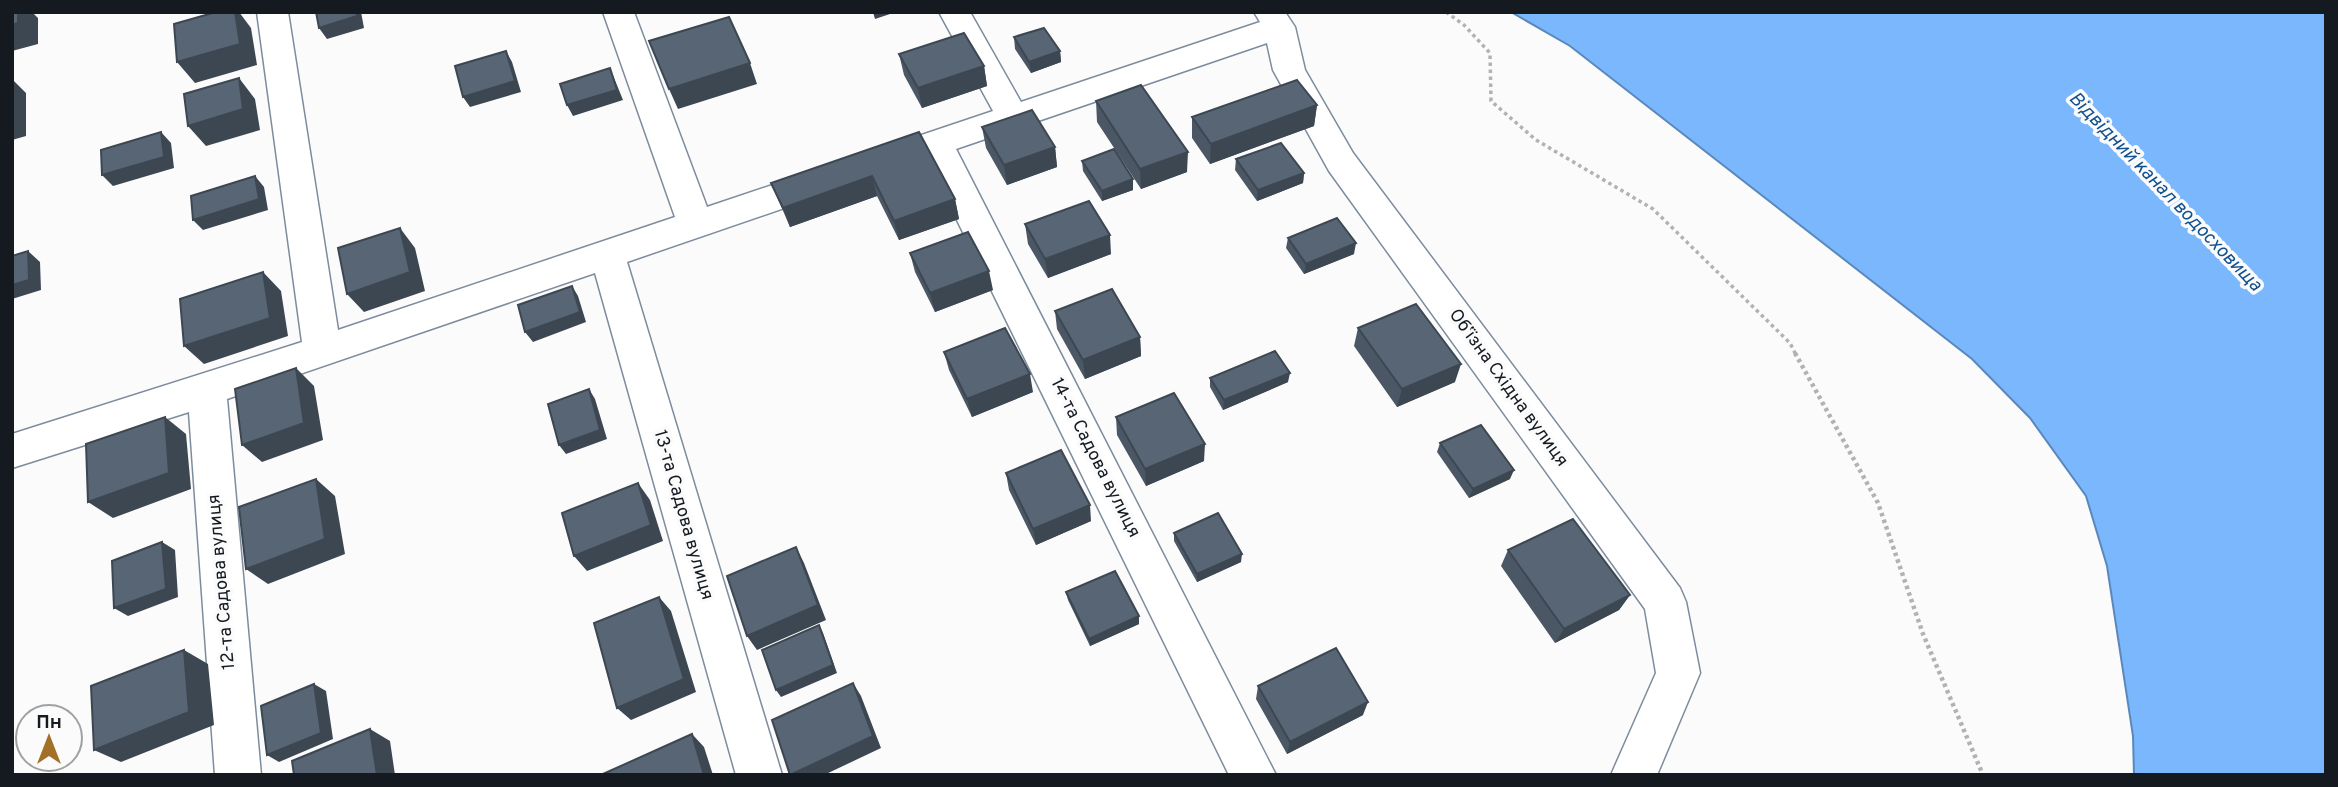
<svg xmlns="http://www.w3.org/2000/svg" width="2338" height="787" viewBox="0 0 2338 787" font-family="Overpass,sans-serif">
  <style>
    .water { fill: #7ab7fd; stroke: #5b88bb; stroke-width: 2 }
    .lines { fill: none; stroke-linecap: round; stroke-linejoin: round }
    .minor-casing { stroke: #7d8c9d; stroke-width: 3 }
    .path-far1 { stroke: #b0b2b4; stroke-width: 3.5; stroke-dasharray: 3.5 3.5; stroke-linecap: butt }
    .path { stroke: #b0b2b4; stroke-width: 4.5; stroke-dasharray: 3.5 3.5; stroke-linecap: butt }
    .minor { fill: #fff; fill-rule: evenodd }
    .wall { fill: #4b5765 }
    .shaded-wall { fill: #3d4752 }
    .building { fill: #576575; stroke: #3d4752; stroke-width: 2 }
    .labels { text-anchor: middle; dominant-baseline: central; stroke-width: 7; stroke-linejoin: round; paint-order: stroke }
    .street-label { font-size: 18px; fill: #141a20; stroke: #fbfbfb }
    .water-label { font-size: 19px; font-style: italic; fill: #12518f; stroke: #fbfbfb }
  </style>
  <rect width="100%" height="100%" fill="#fbfbfb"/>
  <path class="water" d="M1511 12H2326V775H2134L2133 736 2107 566 2086 496 2030 418 1972 359 1570 46Z"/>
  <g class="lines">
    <g class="minor-casing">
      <path id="minor" d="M257 12H288L338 330 675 217 603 12H634L707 207 993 111 939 12H970L1021 102 1260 22 1254 12H1285L1295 27 1305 70 1353 153 1680 588 1686 602 1700 673 1657 775H1611L1656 673 1645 609 1329 171 1273 70 1267 43 956 149 1276 775H1229L927 159 627 262 782 775H736L595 273 227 399 261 775H215L189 412 12 468V434L302 342Z"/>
    </g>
    <path class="path-far1" d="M1446 12 1464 25 1490 53 1491 101 1536 140 1653 209 1790 343 1796 355"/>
    <path class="path" d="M1795 353 1878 503 1923 634 1983 775"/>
    <use href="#minor" class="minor"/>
  </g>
  <path class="wall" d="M1014 37 1060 51 1061 62 1031 73 1015 49Z
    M899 54 984 66 987 86 922 108 904 75Z
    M1096 101 1187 172 1141 189 1097 122Z
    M1317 105 1314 126 1210 164 1192 138V117Z
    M982 127 1055 147 1057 167 1007 185 986 148Z
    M919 132 955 199 959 219 899 240 877 196 790 227 771 183Z
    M1236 159 1304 173 1303 183 1257 201 1235 170Z
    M1082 161 1133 190 1102 201 1083 171Z
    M1025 224 1111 254 1048 278 1028 244Z
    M1288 238 1354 254 1304 274 1286 248Z
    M910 253 993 290 935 312 915 272Z
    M1055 311 1140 337 1141 356 1085 379 1057 329Z
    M1358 328 1455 382 1397 407 1354 346Z
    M944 352 1033 392 972 417 949 370Z
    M1210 378 1288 382 1223 410 1210 387Z
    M1116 417 1204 461 1146 486 1117 435Z
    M1440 443 1510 479 1469 498 1437 452Z
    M1006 473 1091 521 1036 545 1009 490Z
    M1174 533 1241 562 1197 582 1174 541Z
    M1508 550 1630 595 1619 610 1555 643 1501 566Z
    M1066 592 1139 616V624L1090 646 1068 600Z
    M1258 686 1363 715 1287 754 1256 699Z"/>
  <path class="shaded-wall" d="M18 12H32L38 18V44L12 51V25Z
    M235 12H239L251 28 257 65 195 83 177 62Z
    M356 12H361L364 28 327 39 319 28Z
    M873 12H896L875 19Z
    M506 51 512 62 521 92 470 107 463 97Z
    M1060 51 1061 62 1031 73 1029 62Z
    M750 63 757 84 678 109 669 89Z
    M984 66 987 86 922 108 918 88Z
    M610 68 623 100 573 116 567 105Z
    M239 78 255 99 260 130 206 146 188 126Z
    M12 79 26 93V136L12 140Z
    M1317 105 1314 126 1210 164 1211 144Z
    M161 132 171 143 174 168 113 186 102 175Z
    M1055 147 1057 167 1007 185 1004 165Z
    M1188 152 1187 172 1141 189 1140 169Z
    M1304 173 1303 183 1257 201 1258 190Z
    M255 176 264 187 268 210 203 230 193 220Z
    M872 176 877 196 790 227 783 208Z
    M1133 179V190L1102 201V191Z
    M955 199 959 219 899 240 894 221Z
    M400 228 415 248 425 291 364 312 347 294Z
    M1110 235 1111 254 1048 278 1045 259Z
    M1356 243 1354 254 1304 274 1306 264Z
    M28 251 40 262 41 290 12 299V285Z
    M989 271 993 290 935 312 930 293Z
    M263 272 281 291 288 336 204 364 184 346Z
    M572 286 578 296 586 322 533 342 525 332Z
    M1140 337 1141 356 1085 379 1083 360Z
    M1461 364 1455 382 1397 407 1402 389Z
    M296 368 314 386 323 440 262 462 242 445Z
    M1290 373 1288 382 1223 410 1224 400Z
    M1030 374 1033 392 972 417 967 399Z
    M589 389 595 399 607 439 566 454 559 445Z
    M165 417 186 434 191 489 113 518 88 502Z
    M1205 444 1204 461 1146 486 1145 469Z
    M1514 470 1510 479 1469 498 1473 489Z
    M316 479 335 496 345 554 268 584 246 569Z
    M638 483 650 500 663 541 587 571 574 556Z
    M1090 505 1091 521 1036 545 1033 529Z
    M162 542 175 550 178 597 128 616 114 608Z
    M796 547 804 563 826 620 757 650 747 636Z
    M1242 554 1241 562 1197 582V574Z
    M1630 595 1619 610 1555 643 1564 629Z
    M659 597 671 611 696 692 631 720 617 708Z
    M1139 616V624L1090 646 1089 639Z
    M819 625 823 633 837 673 781 697 776 690Z
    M184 650 208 664 214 725 121 762 94 750Z
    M853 683 861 696 881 748 824 775H790Z
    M314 684 326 691 333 739 279 762 267 755Z
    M1368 702 1363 715 1287 754 1290 742Z
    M370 729 390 741 395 775H377Z
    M692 734 704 747 713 775H704Z"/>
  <path class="building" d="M12 12H18V23L12 25Z
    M216 12H235L240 44 177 62 174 24Z
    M316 12H356L357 16 319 28Z
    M729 17 750 63 669 89 649 41Z
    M1044 28 1060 51 1029 62 1014 37Z
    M964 33 984 66 918 88 899 54Z
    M506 51 515 81 463 97 455 66Z
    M610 68 617 90 567 105 560 84Z
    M239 78 243 109 188 126 184 94Z
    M1297 80 1317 105 1211 144 1192 117Z
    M1141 85 1188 152 1140 169 1096 101Z
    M1032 110 1055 147 1004 165 982 127Z
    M161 132 164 157 102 175 101 150Z
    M919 132 955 199 894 221 872 176 783 208 771 183Z
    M1281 143 1304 173 1258 190 1236 159Z
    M1114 149 1133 179 1102 191 1082 161Z
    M255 176 259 199 193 220 191 196Z
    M1089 201 1110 235 1045 259 1025 224Z
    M1337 218 1356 243 1306 264 1288 238Z
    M400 228 410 272 347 294 338 248Z
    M968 232 989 271 930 293 910 253Z
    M28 251 29 280 12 285V256Z
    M263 272 270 318 184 346 180 299Z
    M572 286 580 312 525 332 518 305Z
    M1112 289 1140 337 1083 360 1055 311Z
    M1416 304 1461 364 1402 389 1358 328Z
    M1005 328 1030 374 967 399 944 352Z
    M1275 351 1290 373 1224 400 1210 378Z
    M296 368 304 423 242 445 235 389Z
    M589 389 600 430 559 445 548 404Z
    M1174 393 1205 444 1145 469 1116 417Z
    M165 417 169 473 88 502 86 444Z
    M1481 425 1514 470 1473 489 1440 443Z
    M1061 450 1090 505 1033 529 1006 473Z
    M316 479 325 539 246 569 239 507Z
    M638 483 651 525 574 556 562 513Z
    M1218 513 1242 554 1197 574 1174 533Z
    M1573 519 1630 595 1564 629 1508 550Z
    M162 542 166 589 114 608 112 561Z
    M796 547 818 605 747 636 727 576Z
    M1115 571 1139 616 1089 639 1066 592Z
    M659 597 684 679 617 708 594 623Z
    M819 625 833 665 776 690 762 650Z
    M1336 648 1368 702 1290 742 1258 686Z
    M184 650 189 712 94 750 91 686Z
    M853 683 873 736 790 775 772 720Z
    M314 684 321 733 267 755 261 706Z
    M370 729 377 775H294L292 761Z
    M692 734 704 775H603V774Z"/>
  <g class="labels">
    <g class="street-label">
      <text transform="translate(1508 388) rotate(54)">Обʼїзна Східна вулиця</text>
      <text transform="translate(1095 458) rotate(63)">14-та Садова вулиця</text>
      <text transform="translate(683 515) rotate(74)">13-та Садова вулиця</text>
      <text transform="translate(222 582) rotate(-95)">12-та Садова вулиця</text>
    </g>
    <g class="water-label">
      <text transform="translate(2165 192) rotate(46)">Відвідний канал водосховища</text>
    </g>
  </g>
  <rect width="2338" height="787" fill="none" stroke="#141a20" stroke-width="28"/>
  <g transform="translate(49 738)"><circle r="33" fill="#fbfbfb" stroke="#9fa1a3" stroke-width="2"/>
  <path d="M0-5L12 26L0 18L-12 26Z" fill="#a27026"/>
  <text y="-10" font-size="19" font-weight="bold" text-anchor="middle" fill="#141a20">Пн</text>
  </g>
</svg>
